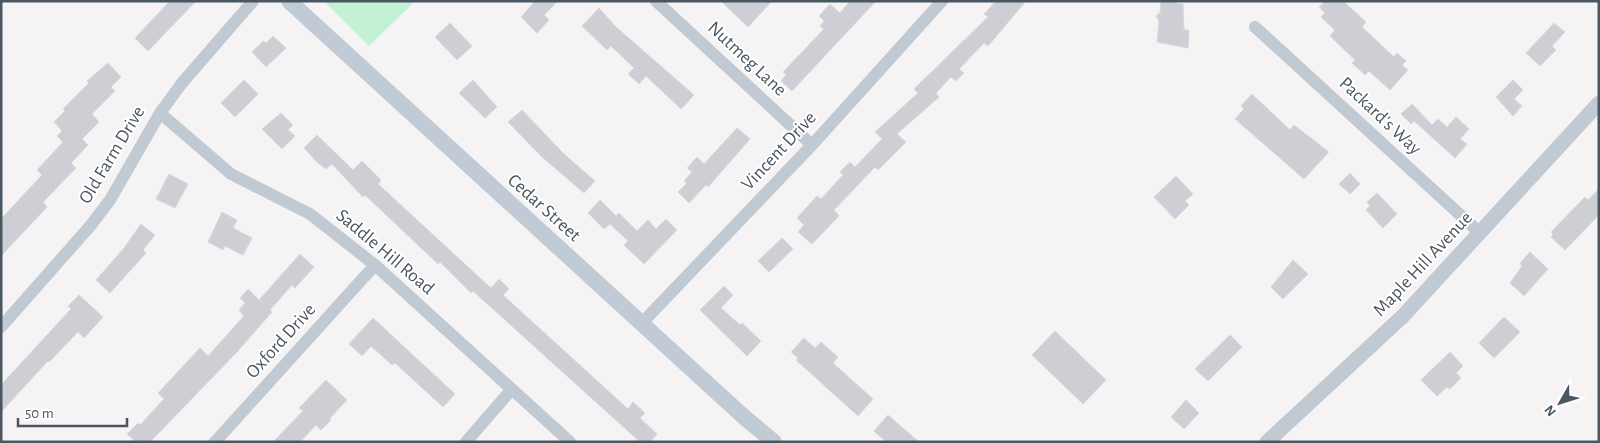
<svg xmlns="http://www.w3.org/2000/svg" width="1600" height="443" viewBox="0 0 1600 443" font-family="'Alegreya Sans',sans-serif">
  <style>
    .green { fill: #c3f1d5 }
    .building { fill: #cdcfd5; stroke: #d7d9de }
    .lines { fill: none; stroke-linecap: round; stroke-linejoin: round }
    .minor { stroke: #c1cad2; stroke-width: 12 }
    .tertiary { stroke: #c1cad2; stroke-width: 15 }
    .secondary { stroke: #c1cbd6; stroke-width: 16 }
    .labels { text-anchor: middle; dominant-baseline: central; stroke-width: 4; stroke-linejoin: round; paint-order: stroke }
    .street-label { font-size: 19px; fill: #4a5661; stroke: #fff }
  </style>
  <rect width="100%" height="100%" fill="#f5f3f3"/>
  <path class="green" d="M324 1H415L369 46Z"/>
  <path class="building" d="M170 1H196L148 51 135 38Z
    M535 1H558L544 15 549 20 537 33 521 17Z
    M721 1H772L748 27Z
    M850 1H876L792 91 781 81 786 75 783 72 824 29 820 26 824 21 819 16 830 4 840 13Z
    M996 1H1026L988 46 984 43 959 69 964 73 956 81 951 77 936 93 939 97 897 134 906 142 878 170 875 167 834 210 839 216 812 244 798 232 804 225 797 218 817 196 821 199 843 175 840 172 850 162 855 167 882 139 875 132 918 93 914 89 988 17 984 14Z
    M1161 1 1183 4 1184 30H1189L1188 48 1157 42 1159 21 1156 16 1160 13Z
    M1325 1H1343L1366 22 1362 27 1394 57 1397 53 1406 61 1402 65 1408 70 1390 90 1369 71 1365 75 1352 63 1355 60 1330 36 1335 30 1321 17 1325 13 1319 7Z
    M599 8 615 26 694 95 681 109 646 76 639 84 628 74 634 68 611 46 607 50 582 26Z
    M450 23 472 46 457 60 435 37Z
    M1554 23 1565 32 1552 46 1556 50 1540 66 1526 53Z
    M273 36 286 48 266 67 252 52 263 41 266 43Z
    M108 63 121 77 111 87 115 91 92 114 99 122 82 139 88 145 71 163 76 168 43 202 47 207 1 256V219L42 175 37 170 63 142 57 136 62 131 54 122 65 111 63 109 89 83 87 81Z
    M244 80 258 94 235 117 221 103Z
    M473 80 497 107 485 118 459 93Z
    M1513 80 1523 90 1514 99 1522 106 1513 116 1496 97Z
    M1252 94 1290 130 1294 125 1329 152 1304 179 1235 119 1244 109 1241 106Z
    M1412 104 1432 125 1438 119 1447 127 1456 117 1469 129 1460 139 1467 144 1455 158 1414 121 1411 124 1401 114Z
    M522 110 564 154 595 181 584 193 541 156 508 122Z
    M281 113 293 125 288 130 295 136 282 149 262 129Z
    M737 128 750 139 708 187 706 185 689 203 678 192 687 183 684 181 692 172 687 168 697 157 704 164Z
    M317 135 353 170 362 161 381 180 378 184 491 288 499 279 509 289 503 295 628 409 633 402 645 413 640 418 657 434 650 442H640L473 291 471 293 440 262 438 264 365 195 363 197 332 164 326 169 318 163 304 148Z
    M1350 173 1360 184 1350 194 1339 184Z
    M169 174 188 184 175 208 156 199Z
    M1176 176 1193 194 1185 201 1189 205 1175 219 1154 197Z
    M1599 189V215L1565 250 1551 237 1553 234 1551 232 1585 197 1588 200Z
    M1377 193 1397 214 1383 228 1366 210 1370 206 1367 202Z
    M600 200 616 216 619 213 637 231 648 220 656 229 666 219 677 230 644 264 624 245 628 241 610 224 604 229 588 213Z
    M222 212 237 220 233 228 252 238 243 255 225 246 223 250 208 242Z
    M141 224 155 235 143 250 146 253 110 293 96 280 124 248Z
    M782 238 793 249 769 272 758 261Z
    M1530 252 1548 269 1524 296 1510 283 1522 266 1520 263Z
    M300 254 314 267 295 288 292 285 270 310 272 312 237 352 150 442H136L127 434 138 423 140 425 164 399 158 393 200 348 208 356 244 316 239 310 245 303 240 298 248 289 259 300Z
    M1293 260 1308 274 1283 299 1271 287Z
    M724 286 733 295 721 308 740 325 742 323 761 341 747 356 700 310Z
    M79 295 103 317 84 338 78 332 49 362 48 361 1 412V385L71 309 68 306Z
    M1504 317 1520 332 1494 358 1479 343Z
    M373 318 455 394 443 407 395 363 392 365 371 346 362 356 349 344Z
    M1055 331 1106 380 1083 404 1032 355Z
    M1230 335 1242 347 1208 381 1195 369Z
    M804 338 815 348 821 342 838 357 833 363 873 399 858 416 796 360 798 358 791 352Z
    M1450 352 1463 366 1456 373 1461 378 1450 389 1447 387 1437 396 1421 380Z
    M326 380 347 400 330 418 331 420 321 430 316 425 300 442H273L303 411 299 408Z
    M1186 400 1199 413 1184 429 1171 417Z
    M888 415 919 442H886L874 431Z"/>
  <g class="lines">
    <path class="minor" d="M656 1 812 145
      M1255 27 1480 233
      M160 113 231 174 310 214 375 265 570 442
      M641 324 812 145 942 1
      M1 327 91 225 110 200 160 113 182 83 253 1
      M215 442 375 265
      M466 442 512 389"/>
    <path class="tertiary" d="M1267 442 1403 316 1599 103"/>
    <path class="secondary" d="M289 1 744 417 774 442"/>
  </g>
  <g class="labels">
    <g class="street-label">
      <text transform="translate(747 59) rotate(43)">Nutmeg Lane</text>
      <text transform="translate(1380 116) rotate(43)">Packard's Way</text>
      <text transform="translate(779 151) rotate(-47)">Vincent Drive</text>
      <text transform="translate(112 155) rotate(-59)">Old Farm Drive</text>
      <text transform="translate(544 208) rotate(42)">Cedar Street</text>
      <text transform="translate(385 252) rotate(40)">Saddle Hill Road</text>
      <text transform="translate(1423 264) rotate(-47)">Maple Hill Avenue</text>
      <text transform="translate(281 341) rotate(-48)">Oxford Drive</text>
    </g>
  </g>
  <rect width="1600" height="443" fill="none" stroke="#4a5661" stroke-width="5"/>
  <g transform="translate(1560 403) rotate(231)" stroke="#ffffff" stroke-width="4" paint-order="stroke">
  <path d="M0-4L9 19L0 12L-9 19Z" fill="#4a5661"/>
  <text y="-8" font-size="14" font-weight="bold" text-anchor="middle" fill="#4a5661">N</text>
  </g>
  <path d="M18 418v8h109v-8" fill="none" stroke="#4a5661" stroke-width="2.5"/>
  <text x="25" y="418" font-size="15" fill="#4a5661" stroke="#ffffff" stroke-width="4" paint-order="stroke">50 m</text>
</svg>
